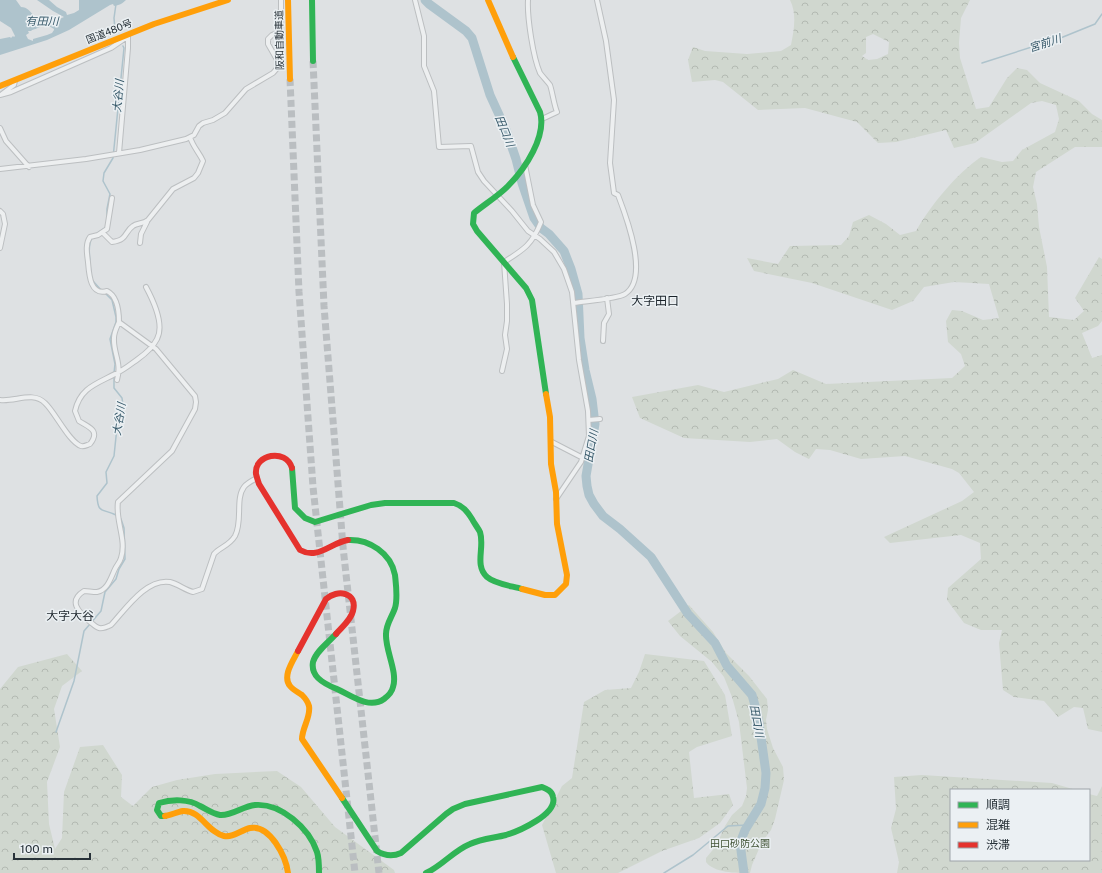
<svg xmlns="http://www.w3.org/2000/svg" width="1102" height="873" viewBox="0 0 1102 873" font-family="'Public Sans','Noto Sans JP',sans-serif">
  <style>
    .forest { fill: url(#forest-crowns); fill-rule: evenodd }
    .water { fill: #aec3cc; fill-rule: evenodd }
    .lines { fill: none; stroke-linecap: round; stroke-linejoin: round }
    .stream { stroke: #aec3cc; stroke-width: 1.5 }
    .river { stroke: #aec3cc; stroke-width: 9 }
    .highway-tunnel { stroke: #babec1; stroke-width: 7; stroke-dasharray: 7 3.5; stroke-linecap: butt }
    .street-casing { stroke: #bcbfc1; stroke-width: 6 }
    .street { stroke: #edeff0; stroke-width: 4 }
    .fast { stroke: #30b455; stroke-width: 6 }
    .slow { stroke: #ff9f0a; stroke-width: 6 }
    .jam { stroke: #e5322d; stroke-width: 6 }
    .labels { text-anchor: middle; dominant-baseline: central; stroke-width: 3; stroke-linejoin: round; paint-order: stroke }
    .street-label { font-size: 10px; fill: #283239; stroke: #ebf0f3 }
    .park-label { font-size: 10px; fill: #425436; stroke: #ebf0f3 }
    .water-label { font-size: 11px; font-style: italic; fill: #365869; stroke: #ebf0f3 }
    .quarter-label { font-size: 12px; fill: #1a232a; stroke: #ebf0f3 }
  </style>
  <defs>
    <pattern id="forest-crowns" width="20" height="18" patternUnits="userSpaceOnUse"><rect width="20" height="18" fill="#d0d7cf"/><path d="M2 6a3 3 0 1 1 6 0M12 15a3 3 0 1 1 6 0" fill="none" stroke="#b3b9b2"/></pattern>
  </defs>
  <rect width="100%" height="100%" fill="#dee1e3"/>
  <path class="forest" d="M790 0H970L961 18 959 43 960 58 976 109 989 107 1007 78 1017 68 1027 70 1040 83 1079 101 1092 114 1102 120V147H1075L1036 172 1033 187 1037 204 1039 227 1047 267 1049 317 1074 320 1084 311 1075 298 1099 257 1102 259V321L1098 326 1082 333 1092 358 1102 355V732L1088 729 1083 708 1074 707 1058 717 1044 701 1014 697 1003 690 999 643 1002 630H981L964 623 947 600 948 588 981 559 980 543 961 535 890 543 884 537 962 501 974 492 959 473 952 469 905 456 861 459 830 450 816 449 809 459 795 452 777 439 750 442 684 438 640 418 632 397 698 385 724 392 778 379 793 370 826 384 952 378 965 366 961 354 948 342 946 321 952 310 962 311 983 320 999 318 989 284 954 282 924 287 913 301 892 310 812 283 754 271 747 258 778 264 790 246 841 245 849 236 853 222 869 215 886 224 900 235 916 231C930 206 957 173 981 157L1002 162 1013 161 1022 150 1055 132 1059 119 1056 105 1042 101 1031 103 975 143 954 148 946 130 896 142 878 143 857 122 805 108 758 110 723 82 715 80 692 82 688 60 693 47 705 51 747 54 781 51 791 45C794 30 797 14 790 0ZM873 34 889 42 888 54 877 59 868 60 862 56 866 53V37Z
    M689 605 713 632 726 653 749 676 767 699 768 710 766 720 767 729 773 748 783 767 784 780 775 819 771 830 762 842 752 865 750 873C736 873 714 873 706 862V858L716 846 725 826 732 815 742 806 746 796 747 788 739 722 732 697 724 677 712 662 680 636 668 621Z
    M67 654 82 671 62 686 54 709 60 747 47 782 49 824 55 849 62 838 64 792 80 747 103 745 122 775 121 797 133 806 152 787 177 780 215 774 277 771 301 787 335 827 394 870 395 873H0V689L18 667Z
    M645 654 704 661 725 695 732 736 697 747 689 752 694 798 729 794 733 805 720 823 699 838 662 851 618 873H556L542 825 562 786 572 778 584 702 605 690 631 688 639 672Z
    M922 775 1052 783 1076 790H951V860H1089V794L1097 796 1102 786V873H897L899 862 891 828 896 809 894 777Z"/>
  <path class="water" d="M0 0H16L21 7C27 7 31 12 34 16 43 19 55 22 64 17L53 11 37 0H49L57 7 66 12 67 15 74 13 79 10V0H126C122 4 119 5 114 6L113 4 110 5 69 30 47 40 0 55V39L10 37 11 38 13 36 14 37 15 36 11 28 0 21ZM41 26H49L54 29V30L52 33 47 35 33 39V41L28 39 26 35 29 33 28 31H31C33 29 38 29 41 26Z"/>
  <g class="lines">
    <path class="stream" d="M115 30 114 18 116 4
      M982 63 1063 37 1095 24 1102 14
      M107 219V209L110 194 103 181 104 173 113 158 124 48 123 46
      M96 234 106 227
      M90 260C89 253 88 245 92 238
      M90 264 91 274
      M93 281 101 290
      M104 292 112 300 116 317V322L110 339 115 364 114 373
      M114 377V388L122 398 123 405 117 427 114 456 106 472 107 483 97 496C98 515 103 508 116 515
      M56 732 74 681 84 631 101 611 105 592 116 579 119 569 125 559 124 528 121 519 119 517
      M664 873 693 855 728 826 747 825"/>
    <path class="river" d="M425 0 429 4 466 31 472 38 490 95 506 130 516 159 522 183 534 218 541 228 549 234 564 251 571 269 578 294 580 338 585 370 592 399 595 424 586 476 587 486 589 495 594 504 603 516 620 529 651 557 688 614 715 643 727 666 752 695 756 709 759 723 766 773 765 788 761 804 745 830 740 843 744 873"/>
    <path class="highway-tunnel" d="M313 61 324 306 343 547 379 873
      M290 79 299 292 313 487 355 873"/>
    <g class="street-casing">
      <path id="street" d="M415 0 424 36V66L434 91 439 147 471 146 478 172 484 181 512 211 528 231 540 239 554 252 564 269 572 292 579 360 588 411 589 436 581 462 556 499
        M528 0C527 17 533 57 540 73 543 77 547 81 550 85 552 90 554 105 557 112L542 119
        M2 94 14 85 15 81
        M0 95 11 92 111 48 127 37
        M0 128 6 141 29 167
        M119 153 128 48V36
        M0 169 86 159 140 150 186 139 194 135 199 126 203 123 213 120 225 113 246 89 273 73 280 65 268 44V39L272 35 279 32 281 26V0
        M112 198 107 229 98 235 90 237C85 244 87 254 88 262 89 274 90 296 107 291 117 296 119 311 119 322L156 349 195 396 196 402 195 409 172 451 118 502C115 520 127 540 121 558 120 562 117 565 115 569 111 577 108 590 97 592 92 592 88 591 84 591 68 601 78 611 89 621 92 623 95 627 99 628 103 629 107 627 111 625 125 610 146 578 170 582 178 584 185 590 193 592L202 589 214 554C220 547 229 546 235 536 243 521 235 499 244 487 247 483 253 480 257 478
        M0 211 3 214 5 224 0 248
        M103 233 112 242C128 240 124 232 133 226 137 223 143 224 148 220L173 189 194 178 198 173 203 161C199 152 193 147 190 137
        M140 243 141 234 147 222
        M574 303C586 301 617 299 625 294 650 278 626 216 618 195L614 193 610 163 614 100 606 41 597 0
        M603 341 604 323 609 314 607 298
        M502 371 507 349 505 335 507 321V304L504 262C523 250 532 245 541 222L533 205 525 165
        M117 380C122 362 113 353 114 338 114 332 117 327 119 322
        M0 400C15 402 33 391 45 403 55 412 69 442 81 446 84 447 87 445 90 444 101 430 88 427 79 421L75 411C80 388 96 384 115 374 124 370 131 364 138 359 145 354 153 347 157 339 165 324 153 300 146 287
        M589 420 600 419
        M552 442 583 458"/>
    </g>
    <use href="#street" class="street"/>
    <path class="fast" d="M312 0 313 61
      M513 57 540 112C547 136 525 169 508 186 498 196 485 204 474 213L473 224 477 231 526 288 532 300 546 394
      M292 468 295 508 305 518 315 522 371 505 385 503H454C463 506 467 511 472 519 474 523 478 528 480 532 485 547 474 565 487 577 495 584 512 586 522 589
      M336 634C329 642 316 651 313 662 312 668 314 674 318 678 324 684 332 687 339 690 353 697 370 709 384 699 388 696 392 692 393 687 398 672 385 650 386 634 386 624 392 617 395 608 398 598 396 585 395 575 391 553 369 539 348 540
      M342 798 377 851C385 856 392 857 401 853L446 814 453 809 465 804 542 787C547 789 552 791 553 797 558 814 519 831 506 835 494 838 481 839 470 844 453 851 442 866 426 873
      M165 816H161L157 810 159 803C172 799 189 799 200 806 206 809 213 814 220 815 232 816 243 806 255 805 281 803 309 828 317 852 319 858 319 866 319 873"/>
    <path class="slow" d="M288 0 290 79
      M488 0 513 57
      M0 86 154 24 228 0
      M522 589 545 595H555L566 584 567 575 557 524 556 492 551 464 550 417 546 394
      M298 651C293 661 282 676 290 686 293 690 298 692 302 695 305 698 308 702 309 706 311 717 302 728 302 739L342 798
      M165 816C171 815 177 812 183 811 201 810 207 832 224 836 233 838 241 830 250 828 270 824 286 857 288 873"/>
    <path class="jam" d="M292 468C286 448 254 454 256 474 257 478 258 481 259 484L300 550C318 560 330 543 348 540
      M298 651 326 599C337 589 358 592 353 611 351 620 342 627 336 634"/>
  </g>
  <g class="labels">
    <g class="street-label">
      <text transform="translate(109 31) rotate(-22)">国道480号</text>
      <text transform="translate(279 40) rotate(-91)">阪和自動車道</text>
    </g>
    <g class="park-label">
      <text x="740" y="843">田口砂防公園</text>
    </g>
    <g class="water-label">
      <text transform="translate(42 21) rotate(1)">有田川</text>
      <text transform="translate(1045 43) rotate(-18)">宮前川</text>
      <text transform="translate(118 96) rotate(-85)">大谷川</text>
      <text transform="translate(505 131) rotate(68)">田口川</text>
      <text transform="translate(119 419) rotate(-81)">大谷川</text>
      <text transform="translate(591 446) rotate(-80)">田口川</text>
      <text transform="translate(757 721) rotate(79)">田口川</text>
    </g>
    <g class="quarter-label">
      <text x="655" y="301">大字田口</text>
      <text x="70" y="616">大字大谷</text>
    </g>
  </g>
  <rect x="950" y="789" width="140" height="72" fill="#ebf0f3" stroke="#9da4a9"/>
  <rect x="958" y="802" width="20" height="6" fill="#30b455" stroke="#9da4a9"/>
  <text x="986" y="809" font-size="12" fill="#283239">順調</text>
  <rect x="958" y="822" width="20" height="6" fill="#ff9f0a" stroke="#9da4a9"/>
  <text x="986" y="829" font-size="12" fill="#283239">混雑</text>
  <rect x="958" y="842" width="20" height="6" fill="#e5322d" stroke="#9da4a9"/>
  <text x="986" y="849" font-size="12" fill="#283239">渋滞</text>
  <path d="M14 853v6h76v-6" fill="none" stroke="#283239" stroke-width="2"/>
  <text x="20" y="853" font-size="12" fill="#283239" stroke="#ebf0f3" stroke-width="3" paint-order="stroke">100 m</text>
</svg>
